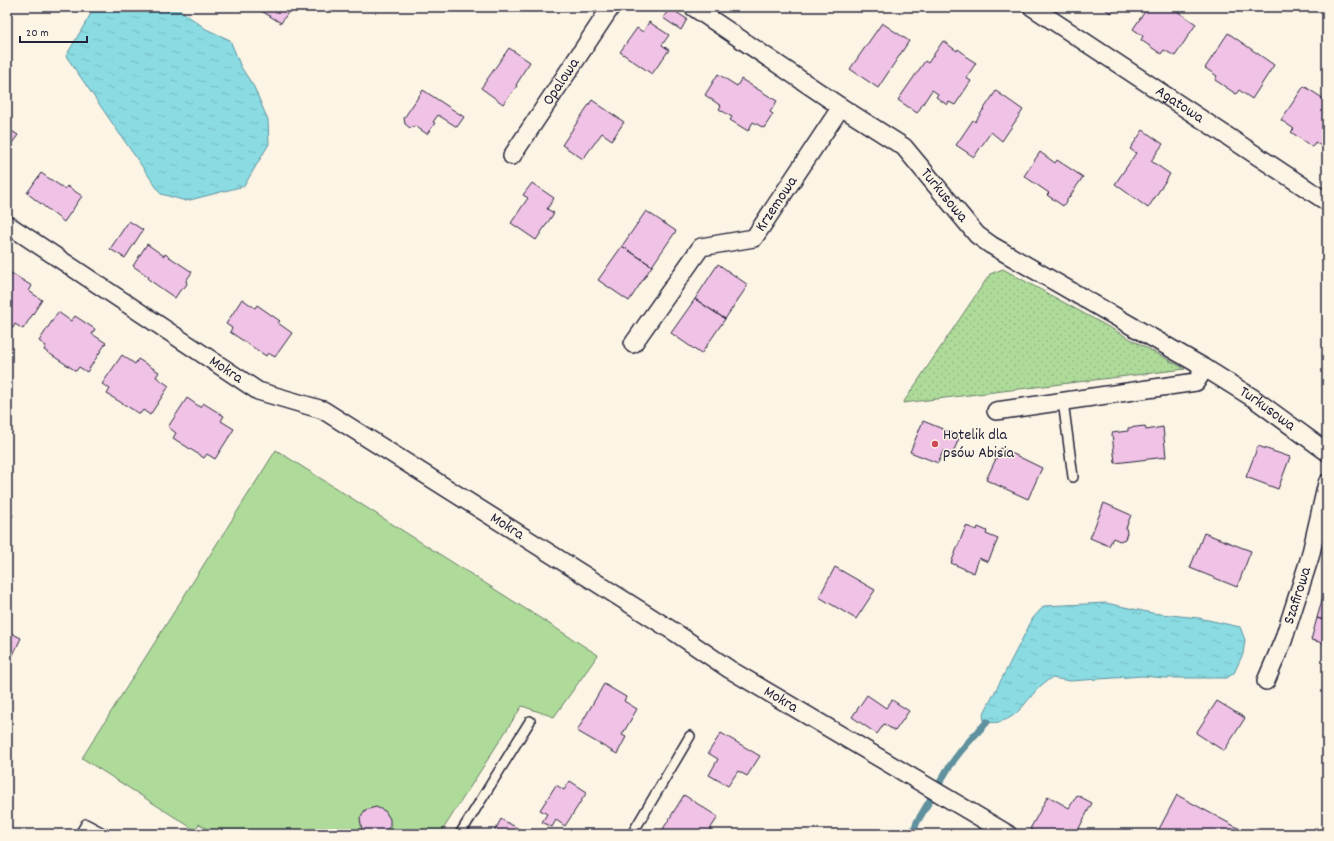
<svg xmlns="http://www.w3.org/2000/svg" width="1334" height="841" viewBox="0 0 1334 841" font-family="Dekko,sans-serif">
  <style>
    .grass { fill: url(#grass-dots); stroke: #687e6a }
    .park { fill: #aedb99; stroke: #687e6a }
    .water { fill: url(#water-ripples); stroke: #60919f }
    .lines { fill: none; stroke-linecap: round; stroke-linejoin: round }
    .stream { stroke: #60919f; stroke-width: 7 }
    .building { fill: #f0c2e5; stroke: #22223b }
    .lane-casing { stroke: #22223b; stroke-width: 12 }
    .street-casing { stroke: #22223b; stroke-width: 20 }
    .lane { stroke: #fcf5e5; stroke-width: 9 }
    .street { stroke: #fcf5e5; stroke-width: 17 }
    .poi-dot { fill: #d1495b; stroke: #fcf5e5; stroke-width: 1.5 }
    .labels { text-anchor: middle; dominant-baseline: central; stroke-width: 3; stroke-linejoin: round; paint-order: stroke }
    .street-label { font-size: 16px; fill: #22223b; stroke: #fcf5e5 }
    .poi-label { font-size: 16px; fill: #22223b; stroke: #fcf5e5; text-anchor: start }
  </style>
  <defs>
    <pattern id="grass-dots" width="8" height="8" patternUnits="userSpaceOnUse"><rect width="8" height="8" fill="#aedb99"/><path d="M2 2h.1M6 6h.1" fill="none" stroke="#95bc85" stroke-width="1.8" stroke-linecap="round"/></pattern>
    <pattern id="water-ripples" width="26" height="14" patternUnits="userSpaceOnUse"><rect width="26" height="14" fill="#8adbe2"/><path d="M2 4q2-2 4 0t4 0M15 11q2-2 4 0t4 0" fill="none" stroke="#77bcc3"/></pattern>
  </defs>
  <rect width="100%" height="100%" fill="#fcf5e5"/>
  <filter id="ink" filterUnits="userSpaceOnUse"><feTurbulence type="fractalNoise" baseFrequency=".025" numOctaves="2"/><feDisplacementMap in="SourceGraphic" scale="8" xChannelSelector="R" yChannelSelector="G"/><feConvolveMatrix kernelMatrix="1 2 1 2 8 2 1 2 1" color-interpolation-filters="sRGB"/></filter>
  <g filter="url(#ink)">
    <path class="grass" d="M1003 269 1185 369 903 403 990 274Z"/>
    <path class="park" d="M276 450 598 655 554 717 522 706 440 834H346L337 827 332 834H216L199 824 195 830 82 758Z"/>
    <path class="water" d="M98 7H176L206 29 230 40 241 67 254 87 268 120 269 144 244 186 186 201 161 194 66 56 93 10Z
      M1106 603 1152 613 1199 618 1240 627 1245 640 1243 654 1234 673 1227 678H1164L1143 676 1070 681 1052 678C1049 680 1046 681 1044 683 1027 697 1021 717 999 722 993 723 988 723 984 720L983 715 1033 618 1044 606Z"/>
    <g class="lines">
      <path class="stream" d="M939 784C952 759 968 742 987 722
        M912 834 917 822 930 800"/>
    </g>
    <path class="building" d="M255 7H293L290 12 289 11 281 23Z
      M1102 7H1115L1111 13Z
      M1148 7H1171L1196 24 1175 56 1164 50 1161 54 1141 40 1143 36 1133 29Z
      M670 8 687 19 681 30 663 18Z
      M649 22 669 35 662 45 669 50 652 74 620 52 637 28 643 32Z
      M882 23 909 41 878 88 850 69Z
      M1228 33 1274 65 1252 99 1239 90 1236 94 1215 80 1217 76 1205 68Z
      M943 41 957 51 958 49 966 55 965 56 976 63 966 78 971 81 955 105 949 102 947 105 936 97 938 94 932 90 917 113 898 100 925 61 928 63Z
      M509 48 530 62 522 74H523L516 85 517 86 503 104 481 88Z
      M718 74 737 86 741 79 777 101 770 112 773 114 764 128 753 122 748 131 730 120 732 117 719 109 721 106 705 95Z
      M1304 86 1327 101V150L1315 142 1312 147 1291 132 1294 129 1281 120Z
      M423 90 464 117 457 127 438 115 433 122 435 123 427 134 415 126 410 128 405 124 404 118Z
      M996 91 1023 110 1002 141 991 132 974 157 956 145 973 120 975 122Z
      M592 100 624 122 612 140 602 133 583 159 562 145Z
      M7 128 18 135 7 150Z
      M1143 130 1163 144 1151 161 1170 174 1148 208 1115 184 1136 153 1130 149Z
      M1040 152 1055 163 1057 160 1083 177 1063 206 1047 195 1049 193 1024 176Z
      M41 173 65 189 67 186 82 196 64 222 27 193Z
      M532 183 554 198 547 209 554 213 536 240 511 223 528 198 523 195Z
      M646 211 676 231 652 266 622 246Z
      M129 221 143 230 125 258 110 249Z
      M147 244 164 256 165 254 192 272 186 281 187 284 184 288 181 289 175 298 148 279 149 277 133 266Z
      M622 246 652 266 629 301 598 280Z
      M718 264 748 285 725 319 695 299Z
      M11 273 32 286 29 291 42 300 23 329 15 324 13 328 7 324V277H8Z
      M242 299 255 308 257 305 280 321 278 323 292 333 275 357 268 353 266 356 230 332 232 328 226 324Z
      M695 299 725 319 701 354 671 333Z
      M58 312 71 321 75 316 95 329 92 334 106 343 87 372 79 367 76 371 44 350 46 346 39 341Z
      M122 355 135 364 138 359 159 372 156 377 169 386 150 415 143 410 140 414 107 394 110 389 102 384Z
      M187 398 200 407 203 403 224 416 221 421 234 429 215 459 207 454 204 458 173 438 176 433 168 427Z
      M923 421 960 436 952 455 943 451 938 463 910 452Z
      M1145 426 1146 430 1163 427 1166 457 1115 463 1112 433 1128 431V428Z
      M1258 446 1290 457 1278 489 1246 477Z
      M1001 448 1042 468 1028 499 986 480Z
      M1104 503 1131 515 1126 528 1127 533 1125 539 1120 541 1113 538 1109 546 1090 538Z
      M7 512 13 515 7 526Z
      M966 526 977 530 978 527 987 531 986 534 998 539 988 562 979 558 974 573 951 563Z
      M1204 533 1251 551 1237 587 1190 568Z
      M835 567 875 590 856 619 819 597Z
      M1327 582V621L1317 618Z
      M1317 618 1327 621V644L1311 640Z
      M7 631 21 638 7 668Z
      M604 684 626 697 624 701 637 709 622 735 626 737 617 754 577 731Z
      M867 695 886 708 892 700 909 711 895 731 884 724 877 734 852 717Z
      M1217 701 1245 718 1224 751 1196 733Z
      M721 733 760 756 747 776 738 771 728 786 709 775 718 759 708 753Z
      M570 781 587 792 565 826 556 820 552 827 542 822 547 814 540 810 556 785 564 790Z
      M684 795 718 817 707 834H671L663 829Z
      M1077 795 1092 803 1076 834H1039L1030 829 1048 796 1069 808Z
      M1177 795 1249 834H1164L1158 831Z
      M376 807 385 811 390 819V826L383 834H367L362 830 360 818 365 810Z
      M501 819 521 830 518 834H493Z"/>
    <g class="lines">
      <g class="lane-casing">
        <path id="lane" d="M1063 401 1073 477
          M80 834 86 824 105 834
          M460 834 530 721
          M632 834 690 736"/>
      </g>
      <g class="street-casing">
        <g id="street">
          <path id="s1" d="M693 7 841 107 904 147 977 235 991 245 1205 368 1253 398 1327 452"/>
          <path id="s2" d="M1032 7 1327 202"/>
          <path id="s3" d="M512 156 611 7"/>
          <path id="s4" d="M7 224 258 391 323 410 676 633 729 669 1008 834"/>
          <path id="s5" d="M633 344 701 247 754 238 841 107"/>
          <path d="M996 411 1196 382 1205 368"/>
          <path id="s6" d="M1266 681 1283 641 1310 557 1327 483"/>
        </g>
      </g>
      <use href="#lane" class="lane"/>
      <use href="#street" class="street"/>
    </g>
  </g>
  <circle class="poi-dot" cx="935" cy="444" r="4"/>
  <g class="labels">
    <g class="street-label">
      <text stroke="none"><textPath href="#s3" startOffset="89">Opalowa</textPath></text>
      <text stroke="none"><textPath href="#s2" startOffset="177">Agatowa</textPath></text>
      <text stroke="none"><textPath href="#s1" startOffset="316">Turkusowa</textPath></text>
      <text stroke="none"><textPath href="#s5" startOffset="213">Krzemowa</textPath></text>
      <text stroke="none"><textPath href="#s4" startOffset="263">Mokra</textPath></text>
      <text stroke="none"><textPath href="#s1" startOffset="706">Turkusowa</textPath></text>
      <text stroke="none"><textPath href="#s4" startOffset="587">Mokra</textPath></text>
      <text stroke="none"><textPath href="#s6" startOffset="91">Szafirowa</textPath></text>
      <text stroke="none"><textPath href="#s4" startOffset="911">Mokra</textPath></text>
    </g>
    <g class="poi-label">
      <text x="943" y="435">Hotelik dla<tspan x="943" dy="18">psów Abisia</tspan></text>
    </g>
  </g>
  <rect width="1334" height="841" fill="none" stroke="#fcf5e5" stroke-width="24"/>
  <rect x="12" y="12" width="1310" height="817" fill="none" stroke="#22223b" stroke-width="1.5" filter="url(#ink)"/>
  <path d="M20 36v6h67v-6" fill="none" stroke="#22223b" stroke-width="2"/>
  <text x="26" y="36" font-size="12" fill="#22223b" stroke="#fcf5e5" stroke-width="3" paint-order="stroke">20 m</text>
</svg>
